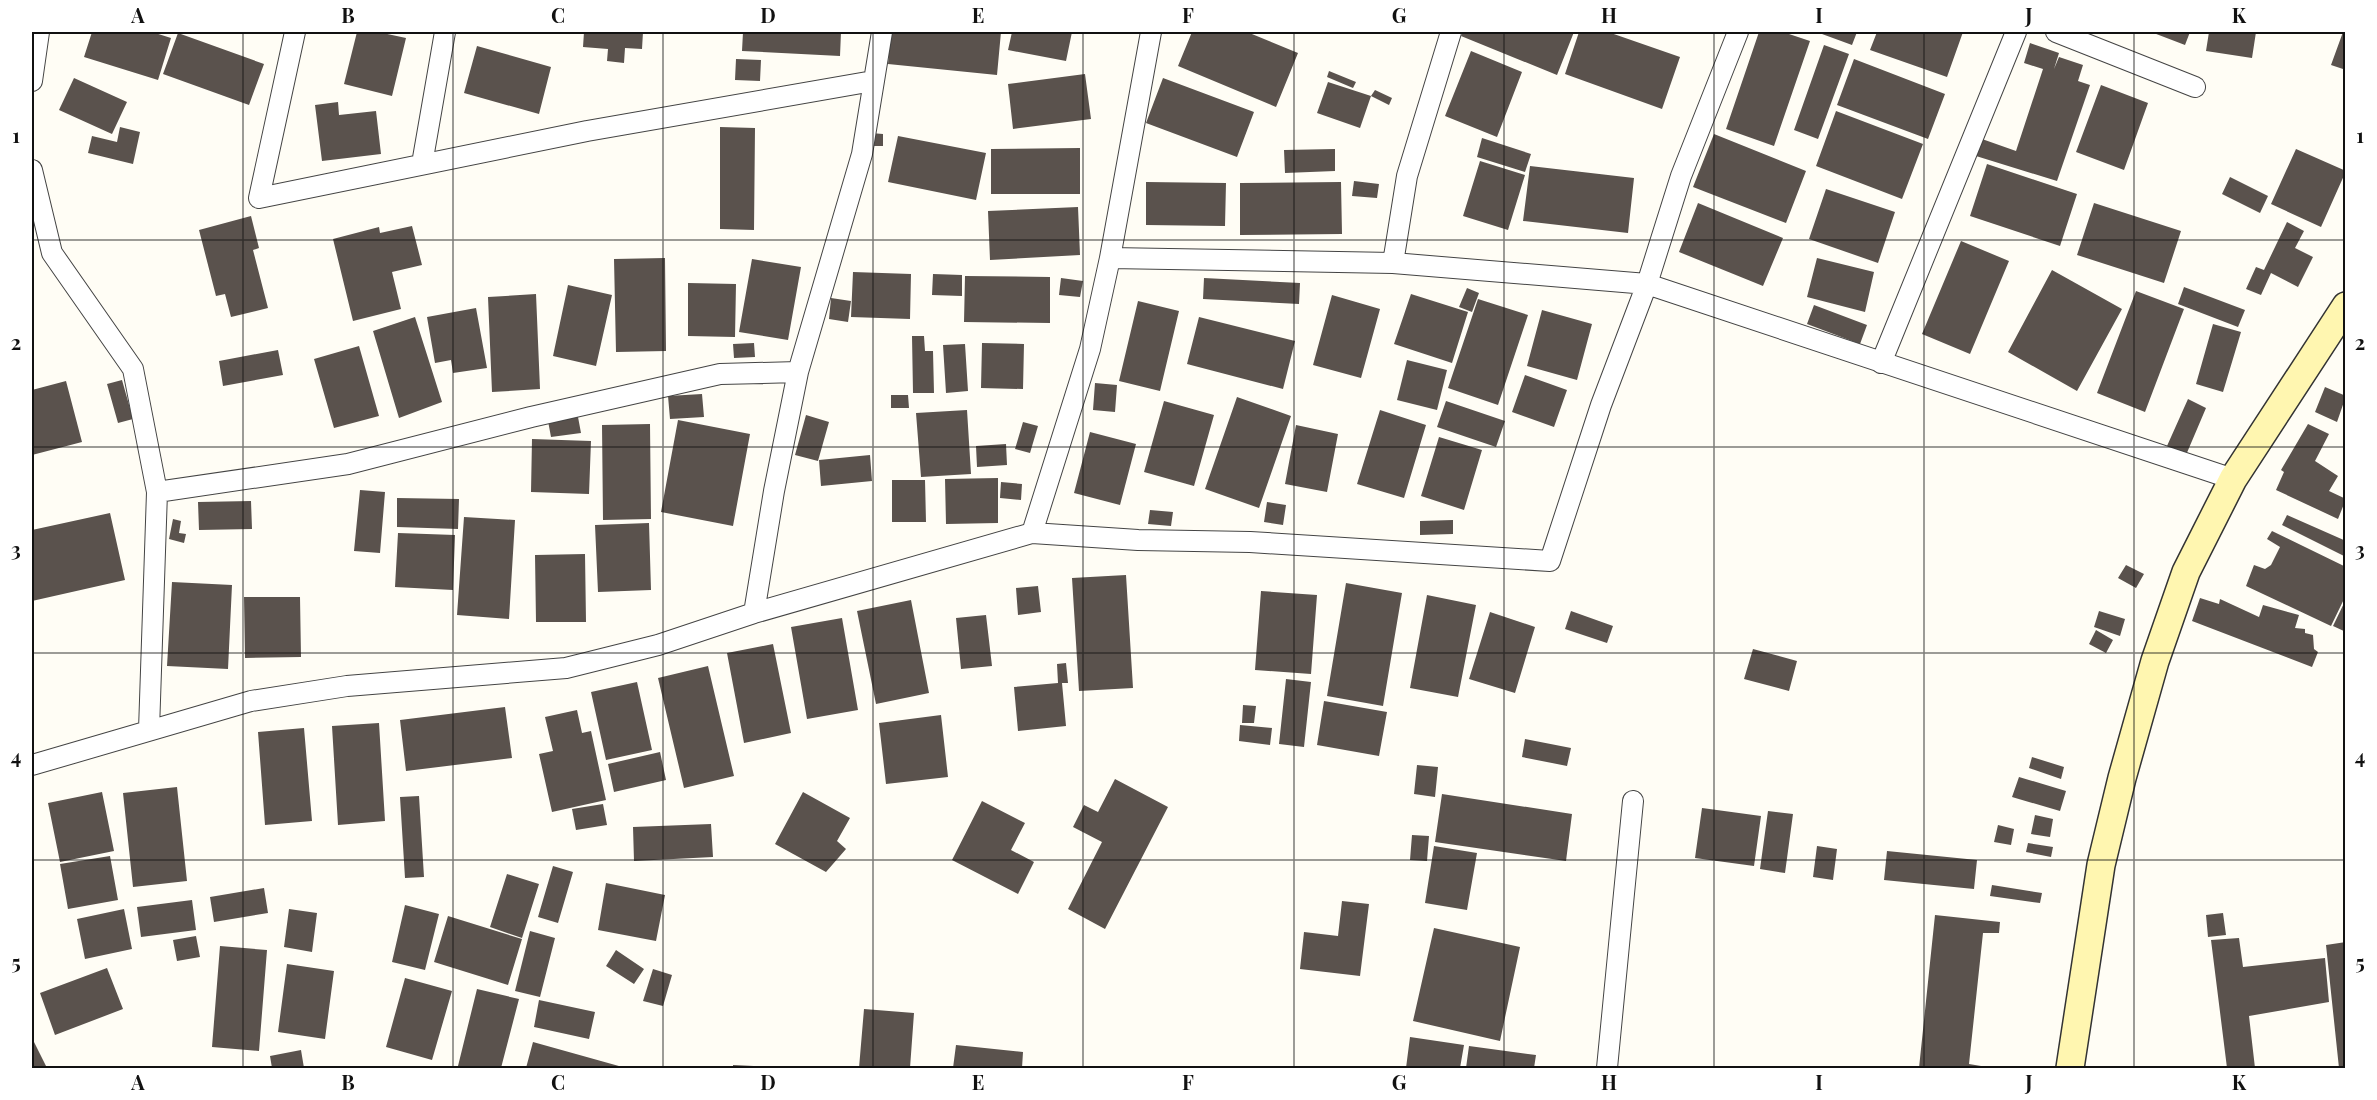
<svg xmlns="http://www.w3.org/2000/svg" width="2377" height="1100" viewBox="0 0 2377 1100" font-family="'Playfair Display',serif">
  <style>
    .building { fill: #5a524d }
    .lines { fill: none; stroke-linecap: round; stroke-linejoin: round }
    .minor-casing { stroke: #444; stroke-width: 22 }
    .secondary-casing { stroke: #333; stroke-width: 30 }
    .minor { stroke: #fff; stroke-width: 20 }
    .secondary { stroke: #fff6b0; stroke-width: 27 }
    .grid { fill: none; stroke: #111; stroke-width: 1.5; stroke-opacity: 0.55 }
    .neatline { fill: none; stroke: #111; stroke-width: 2 }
    .grid-label { font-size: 20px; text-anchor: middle; font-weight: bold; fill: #111 }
  </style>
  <rect width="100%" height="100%" fill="#fffdf5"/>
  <path class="building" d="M92 32H152L171 38 158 80 84 57Z
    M357 32H378L406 38 392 96 344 84Z
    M584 32H643L642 49 625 48 624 63 607 61 608 49 583 47Z
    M743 32H841L840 56 742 51Z
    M891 32H1001L997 75 888 64Z
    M1012 32H1072L1066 61 1008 50Z
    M1192 32H1247L1298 53 1276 107 1178 66Z
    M1463 32H1574L1557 75 1461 36Z
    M1579 32H1608L1680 57 1662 109 1565 74Z
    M1759 32H1783L1810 41 1774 146 1726 129Z
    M1823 32H1857L1852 45 1822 34Z
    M1877 32H1963L1947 77 1870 50Z
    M2151 32H2190L2185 45Z
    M2209 32H2256L2252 58 2206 51Z
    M2343 32H2346V70L2331 65Z
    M178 33 264 64 249 105 163 74Z
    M2030 43 2059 53 2054 69 2059 57 2083 65 2078 81 2090 85 2057 181 1976 156 1982 139 2016 151 2043 69 2024 63Z
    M1824 45 1849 54 1818 139 1794 130Z
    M477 46 551 67 539 114 464 93Z
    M1471 51 1522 72 1497 137 1445 116Z
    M736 59 761 60 760 81 735 80Z
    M1854 59 1945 94 1928 139 1837 105Z
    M1329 71 1356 82 1353 88 1327 77Z
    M1085 74 1091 119 1013 129 1008 84Z
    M74 78 127 102 112 134 59 110Z
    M1163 78 1254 112 1237 157 1146 123Z
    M1328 82 1371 96 1360 128 1317 113Z
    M2101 85 2148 103 2124 170 2076 152Z
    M1375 90 1392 98 1389 105 1371 96Z
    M338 102 339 115 376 111 381 154 322 161 315 105Z
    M1836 111 1923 144 1902 199 1816 166Z
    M120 127 140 132 133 164 88 153 92 136 117 142Z
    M720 127 755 128 754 230 720 229Z
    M871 133 883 134V146H871Z
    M1714 134 1806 171 1786 223 1693 187Z
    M898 136 986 153 976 200 888 182Z
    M1482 138 1531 154 1525 172 1477 157Z
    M1080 148V194H991V149Z
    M1335 149V171L1285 173 1284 150Z
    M2296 149 2346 171 2321 227 2271 204Z
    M1480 161 1525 175 1508 230 1463 216Z
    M1987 164 2077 194 2060 246 1970 216Z
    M1530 166 1634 178 1628 233 1523 221Z
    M2230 177 2268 196 2260 213 2222 194Z
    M1354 181 1379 184 1377 198 1352 196Z
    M1146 182 1226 183 1225 226 1146 225Z
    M1341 182 1342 234 1240 235V183Z
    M1826 189 1895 212 1878 263 1809 239Z
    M1698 203 1783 238 1763 286 1679 252Z
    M2094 203 2181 231 2164 283 2077 255Z
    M1078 207 1080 255 990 260 988 211Z
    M251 216 259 248 253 250 268 308 231 317 225 294 216 296 199 230Z
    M2287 222 2304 231 2295 248 2313 257 2298 287 2271 273 2261 295 2246 289 2256 267 2264 270Z
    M412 226 422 265 392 272 401 309 353 321 333 239 379 227 380 233Z
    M1961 241 2009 261 1970 354 1922 334Z
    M665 258 666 351 616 352 614 259Z
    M1817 258 1874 272 1865 312 1807 297Z
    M752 259 801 267 788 340 739 332Z
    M2052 270 2122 309 2077 391 2008 352Z
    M853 272 911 274 910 319 851 317Z
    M933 274 962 275V296L932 295Z
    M965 276 1050 277V323L964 322Z
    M1061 278 1083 281 1080 297 1059 295Z
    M1204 278 1300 283 1299 304 1203 299Z
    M688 283 736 284 735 337 688 336Z
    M568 285 612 295 596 366 553 356Z
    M2184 287 2245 310 2238 327 2178 304Z
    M1467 288 1479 293 1472 312 1459 307Z
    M2136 291 2184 309 2145 412 2097 393Z
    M536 294 540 389 492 392 488 297Z
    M1411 294 1468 312 1452 363 1394 344Z
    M1332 295 1380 309 1361 378 1313 365Z
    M831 298 851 301 848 322 829 319Z
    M1478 299 1528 315 1498 405 1448 388Z
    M1138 301 1179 311 1160 391 1119 381Z
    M1814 305 1867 325 1860 344 1807 324Z
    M476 308 487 368 453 373 451 360 435 363 427 317Z
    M1542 310 1592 324 1577 380 1527 366Z
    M415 317 442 402 399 418 373 331Z
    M1199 317 1295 341 1283 389 1187 364Z
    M2213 324 2241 332 2223 392 2196 384Z
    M912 336H924L925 351H933L934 393H913Z
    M754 343 755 357 734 358 733 344Z
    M982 343 1024 344 1023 389 981 388Z
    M965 344 968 391 946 393 943 345Z
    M359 346 379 416 334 428 314 359Z
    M278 350 283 375 223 386 219 361Z
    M1407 360 1447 370 1437 410 1397 400Z
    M1525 375 1567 390 1554 427 1512 412Z
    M122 380 133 419 118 423 107 384Z
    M66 381 82 442 32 455V390Z
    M1095 383 1117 385 1115 412 1093 410Z
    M2325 387 2346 396 2337 422 2315 412Z
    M702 394 704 417 670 419 668 396Z
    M891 395H908L909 408H891Z
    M1237 397 1291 416 1259 508 1205 489Z
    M2188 399 2206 408 2186 455 2167 446Z
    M1164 401 1214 415 1194 486 1144 472Z
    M1446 401 1505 421 1496 447 1437 427Z
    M967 410 971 474 921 477 916 413Z
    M1380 410 1426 425 1404 498 1357 484Z
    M806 415 829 422 818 461 795 455Z
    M578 417 581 433 551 437 548 421Z
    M678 420 750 434 733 526 661 512Z
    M1023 422 1038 426 1030 453 1015 449Z
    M650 424 651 519 603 520 602 425Z
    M2308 424 2329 434 2315 461 2338 476 2329 491 2346 499 2338 519 2276 490 2284 472 2281 470Z
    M1296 425 1338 434 1327 492 1285 484Z
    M1090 432 1136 444 1120 505 1074 493Z
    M1439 437 1482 450 1464 510 1421 496Z
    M532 439 591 441 589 494 531 492Z
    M1006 444 1007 465 977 467 976 446Z
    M870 455 872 481 821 486 819 460Z
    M998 478V523L946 524 945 479Z
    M892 480H925L926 522H892Z
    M1001 482 1022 484 1021 500 1000 498Z
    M360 490 385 492 380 553 354 551Z
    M397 498 459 499 458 529 397 527Z
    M251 501 252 529 199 530 198 502Z
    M1267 502 1286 505 1283 525 1264 522Z
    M1150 510 1173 512 1171 526 1148 524Z
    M110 513 125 580 32 601V530Z
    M2287 515 2346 541V557L2282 525Z
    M464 517 515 520 509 619 457 615Z
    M173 519 181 521 179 533 186 534 184 543 169 539Z
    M1453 520V534L1420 535V521Z
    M649 523 651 590 598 592 595 525Z
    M2272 531 2346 567V595L2331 626 2246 586 2254 565 2265 569 2271 565 2280 547 2267 539Z
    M398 533 455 535 453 590 395 587Z
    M585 554 586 622H536L535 555Z
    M2126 565 2144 574 2136 588 2118 578Z
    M1126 575 1133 688 1079 691 1072 578Z
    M172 582 232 585 228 669 167 666Z
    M1346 583 1402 593 1383 706 1327 696Z
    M1038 586 1041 612 1018 615 1016 588Z
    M1261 591 1317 595 1311 674 1255 670Z
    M1427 595 1476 605 1458 697 1410 688Z
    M244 597H300L301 657 245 658Z
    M2200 598 2219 604 2220 599 2259 617 2263 605 2299 615 2295 628 2305 629V633L2313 635 2314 649 2318 652 2312 667 2192 621Z
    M2346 599V632L2333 626Z
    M911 600 929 693 876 704 857 611Z
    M1571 611 1613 626 1607 643 1565 629Z
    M2099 611 2125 619 2120 636 2094 627Z
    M1490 612 1535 627 1515 693 1469 679Z
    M986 615 992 666 961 669 956 618Z
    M842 618 858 710 807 719 791 627Z
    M2096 630 2113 640 2106 653 2089 644Z
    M773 644 791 733 744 743 727 653Z
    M1753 649 1797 661 1789 691 1744 679Z
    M1066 663 1068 683H1062L1066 726 1018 731 1014 687 1058 683 1057 664Z
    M708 666 734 776 684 788 658 678Z
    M1286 679 1311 682 1304 747 1279 744Z
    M637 682 652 750 606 760 591 692Z
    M1324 701 1387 712 1379 756 1317 745Z
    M1243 705 1256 706 1254 723H1242Z
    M505 707 512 758 406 771 400 720Z
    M577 710 582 733 591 731 606 800 552 812 539 754 553 751 545 717Z
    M941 715 948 777 886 784 879 723Z
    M379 723 385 821 338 825 332 726Z
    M1240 725 1272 728 1270 745 1239 741Z
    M304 728 312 821 265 825 258 732Z
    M1525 739 1571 748 1567 766 1522 757Z
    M660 752 666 780 614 792 608 764Z
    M2032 757 2064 767 2061 779 2029 768Z
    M1417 765 1438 767 1435 797 1414 794Z
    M2019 777 2066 791 2060 811 2012 797Z
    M1115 779 1168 807 1105 929 1068 909 1102 842 1073 827 1084 805 1098 812Z
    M177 787 187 881 133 887 123 793Z
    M102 792 114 851 60 862 48 803Z
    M803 792 850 818 837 841 846 849 826 872 775 844Z
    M1442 794 1572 814 1566 861 1435 842Z
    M419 796 424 877 405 878 400 797Z
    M982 801 1025 823 1011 850 1034 862 1018 894 952 860Z
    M603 804 607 825 576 830 572 809Z
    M1702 808 1761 816 1754 866 1695 858Z
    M1768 811 1793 814 1785 873 1760 869Z
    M2035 815 2053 819 2050 837 2031 834Z
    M711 824 713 857 634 861 633 827Z
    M1998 825 2014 829 2011 845 1994 842Z
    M1412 835 1429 836 1427 861 1410 860Z
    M2028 843 2053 847 2051 857 2026 852Z
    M1434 846 1477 853 1467 910 1425 903Z
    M1817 846 1837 849 1833 880 1813 877Z
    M1887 851 1977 860 1974 889 1884 880Z
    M110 856 118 900 68 909 60 864Z
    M553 866 573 872 558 923 538 917Z
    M507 874 539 884 522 938 490 927Z
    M606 883 665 895 656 941 598 930Z
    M1992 885 2042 893 2040 903 1990 896Z
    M264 888 268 913 214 922 210 897Z
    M192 900 196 930 141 937 137 907Z
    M1342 901 1369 904 1360 976 1300 969 1304 932 1338 936Z
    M405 905 439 914 425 970 392 962Z
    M124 909 132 949 85 959 77 919Z
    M289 909 317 913 312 952 284 947Z
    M2223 913 2226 935 2208 937 2206 915Z
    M1935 915 2000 922 1999 933H1983L1969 1064 1981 1066V1068H1919Z
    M448 916 522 939 508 985 434 962Z
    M1434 928 1520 947 1500 1041 1413 1021Z
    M530 931 555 938 540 997 515 991Z
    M196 936 200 957 177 961 173 940Z
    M2239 938 2243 967 2325 958 2329 1002 2249 1016 2255 1068H2227L2211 940Z
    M2346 942V1068H2339L2326 945Z
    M220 946 267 950 259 1051 212 1047Z
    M616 950 644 969 634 984 606 966Z
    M287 964 334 971 325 1039 278 1032Z
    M107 968 123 1009 55 1035 40 993Z
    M653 969 672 975 663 1006 643 1001Z
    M405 978 452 991 432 1060 386 1047Z
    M477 989 519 999 501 1068H467L458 1066Z
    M539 1000 595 1012 589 1039 534 1027Z
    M864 1009 914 1013 910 1068H859Z
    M1410 1037 1464 1045 1460 1068H1406Z
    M32 1038 47 1068H32Z
    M533 1042 626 1068H526Z
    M956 1045 1023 1052 1022 1068H953Z
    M1469 1046 1536 1055 1534 1068H1466Z
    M301 1050 304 1068H272L270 1056Z
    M733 1065 773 1067V1068H733Z"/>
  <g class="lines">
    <g class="minor-casing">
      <path id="minor" d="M295 32 259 198 587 131 873 81
        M2056 32 2195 87
        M32 81 39 32
        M422 164 445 32
        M32 170 52 253 133 369 157 492 149 730
        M1110 258 1393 263 1647 284 2233 479
        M1393 263 1407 176 1451 32
        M1881 363 2016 32
        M157 492 348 464 531 417 720 374 798 372
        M1032 533 1090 349 1110 258 1151 32
        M754 613 774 491 798 372 862 154 882 32
        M32 765 251 701 347 686 566 668 658 645 754 613 1032 533 1138 540 1250 542 1550 561 1601 405 1647 284 1681 176 1738 32
        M1607 1068 1633 801"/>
    </g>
    <g class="secondary-casing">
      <path id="secondary" d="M2070 1068 2101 865 2122 778 2155 661 2186 572 2233 479 2346 306"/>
    </g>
    <use href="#minor" class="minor"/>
    <use href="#secondary" class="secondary"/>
  </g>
  <path class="grid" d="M243 32V1068M453 32V1068M663 32V1068M873 32V1068M1083 32V1068M1294 32V1068M1504 32V1068M1714 32V1068M1924 32V1068M2134 32V1068M32 240H2346M32 447H2346M32 653H2346M32 860H2346"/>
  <rect width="2377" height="1100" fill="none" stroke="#ffffff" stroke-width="66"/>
  <rect x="33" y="33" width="2311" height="1034" class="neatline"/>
  <g class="grid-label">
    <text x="138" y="23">A</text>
    <text x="348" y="23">B</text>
    <text x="558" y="23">C</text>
    <text x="768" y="23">D</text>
    <text x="978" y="23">E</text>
    <text x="1188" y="23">F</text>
    <text x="1399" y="23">G</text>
    <text x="1609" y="23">H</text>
    <text x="1819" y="23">I</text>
    <text x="2029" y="23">J</text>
    <text x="2239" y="23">K</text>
    <text x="16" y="143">1</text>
    <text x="2360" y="143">1</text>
    <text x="16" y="350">2</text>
    <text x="2360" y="350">2</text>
    <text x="16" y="557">3</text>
    <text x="2360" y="557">3</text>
    <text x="16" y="764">4</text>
    <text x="2360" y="764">4</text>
    <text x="16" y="970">5</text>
    <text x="2360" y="970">5</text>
    <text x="138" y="1090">A</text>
    <text x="348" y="1090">B</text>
    <text x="558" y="1090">C</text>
    <text x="768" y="1090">D</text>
    <text x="978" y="1090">E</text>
    <text x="1188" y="1090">F</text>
    <text x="1399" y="1090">G</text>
    <text x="1609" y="1090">H</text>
    <text x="1819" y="1090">I</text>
    <text x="2029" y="1090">J</text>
    <text x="2239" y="1090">K</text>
  </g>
</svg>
